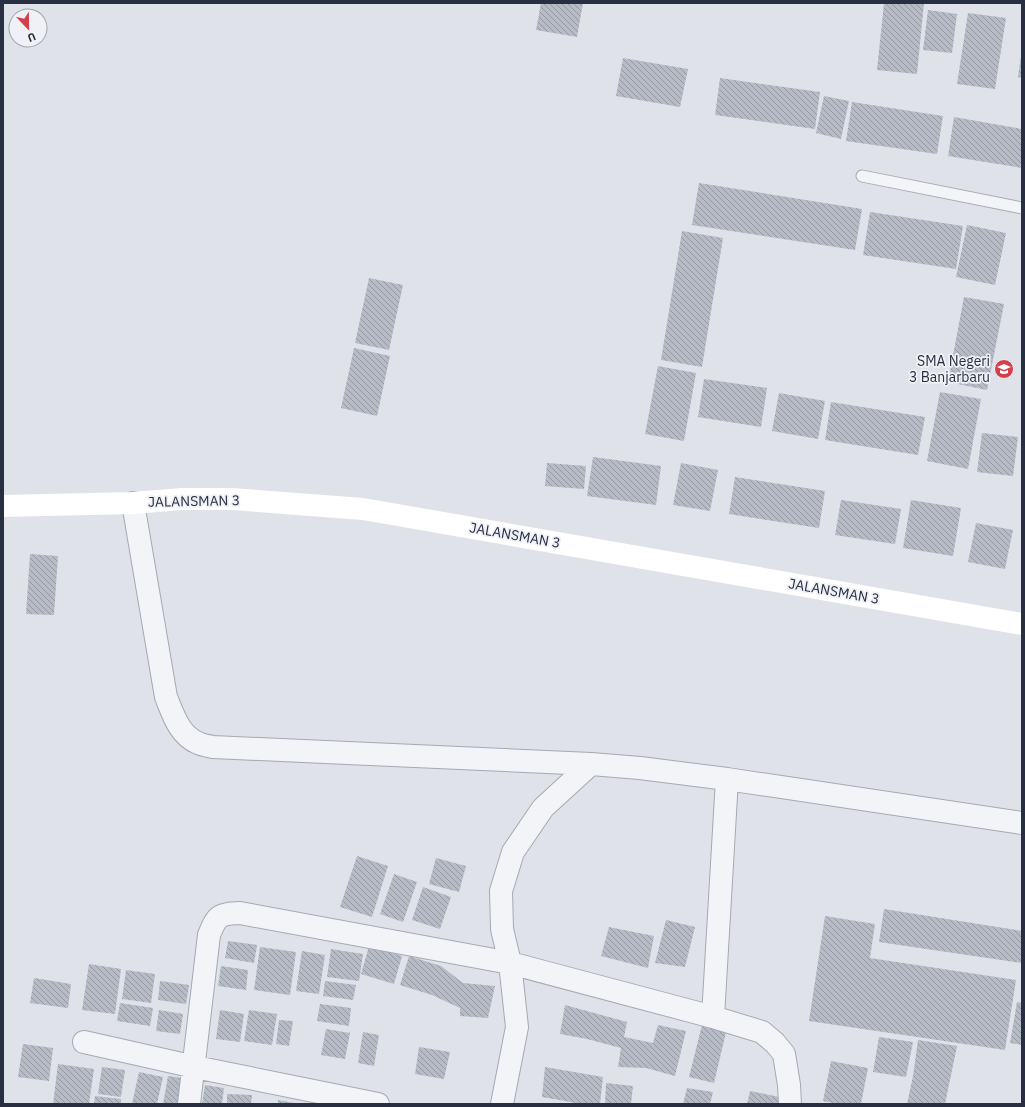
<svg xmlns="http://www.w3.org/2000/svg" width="1025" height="1107" viewBox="0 0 1025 1107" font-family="'IBM Plex Sans',sans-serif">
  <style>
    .building { fill: url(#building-back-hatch) }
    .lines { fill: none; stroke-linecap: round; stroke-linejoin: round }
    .lane-casing { stroke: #a4a9b3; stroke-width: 13 }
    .street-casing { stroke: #a4a9b3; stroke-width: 24 }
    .lane { stroke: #f2f4f7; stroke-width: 11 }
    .street { stroke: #f2f4f7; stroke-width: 22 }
    .secondary { stroke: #fff; stroke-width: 22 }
    .labels { text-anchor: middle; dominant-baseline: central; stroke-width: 3.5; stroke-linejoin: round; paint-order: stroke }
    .poi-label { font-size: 14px; fill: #272f41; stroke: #eff1f6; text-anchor: end }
    .street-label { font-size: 14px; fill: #272f41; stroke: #eff1f6 }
  </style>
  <defs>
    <pattern id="building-back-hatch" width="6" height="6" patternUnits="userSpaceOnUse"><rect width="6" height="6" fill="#b6bbc6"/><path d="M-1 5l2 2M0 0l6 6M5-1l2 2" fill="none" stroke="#9498a2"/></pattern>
  </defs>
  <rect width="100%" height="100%" fill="#dfe2e9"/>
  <path class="building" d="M541 3H583L577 37 536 30Z
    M884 3H924L917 74 877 70Z
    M928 10 957 14 952 53 923 50Z
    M968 13 1006 18 995 89 957 84Z
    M1021 56H1022V78L1018 77Z
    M623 58 688 69 680 107 616 96Z
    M720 78 820 92 815 129 715 115Z
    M824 96 849 101 841 139 816 133Z
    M852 102 943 116 937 154 846 141Z
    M954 117 1022 129V168L948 156Z
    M699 183 862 209 855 250 692 225Z
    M870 212 963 226 956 269 863 255Z
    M967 225 1006 233 995 285 956 277Z
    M682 231 723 238 702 367 661 360Z
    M369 278 403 285 389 350 355 343Z
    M964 297 1004 304 987 390 948 382Z
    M354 348 390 356 377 416 341 408Z
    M658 366 696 373 684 441 645 434Z
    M704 379 767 388 761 427 698 417Z
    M940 392 981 399 968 469 927 461Z
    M779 393 825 401 818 439 772 431Z
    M831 402 925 417 918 455 825 440Z
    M982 433 1018 437 1013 476 977 472Z
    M593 457 661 466 656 505 587 496Z
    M547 463 586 466 584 489 545 486Z
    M681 463 718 470 710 511 673 505Z
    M735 477 825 491 819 528 729 514Z
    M841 500 901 509 895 544 835 535Z
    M911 500 961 508 953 556 903 548Z
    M976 523 1013 530 1005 569 968 562Z
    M30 554 58 556 54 615 26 614Z
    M357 856 388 866 372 917 340 907Z
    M436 858 466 866 459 892 429 884Z
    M394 874 417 882 403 922 380 914Z
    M423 887 451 897 440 929 412 920Z
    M884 909 1022 931V963L879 942Z
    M825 916 875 924 870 958 1016 980 1005 1050 809 1021Z
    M666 920 695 927 685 967 655 963Z
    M609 927 654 936 648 968 601 956Z
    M228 941 257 945 254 963 225 958Z
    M369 946 402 956 394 984 361 974Z
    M260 947 296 952 290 995 254 990Z
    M331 949 363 954 359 981 327 977Z
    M302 951 325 955 319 994 296 991Z
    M409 956 441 966 463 983 495 986 488 1018 460 1016V1008L432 995 400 985Z
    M89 964 121 969 115 1014 82 1010Z
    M221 966 248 970 246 990 218 986Z
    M126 970 155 974 151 1003 122 999Z
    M34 978 71 984 68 1008 30 1003Z
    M160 981 189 985 186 1004 158 1000Z
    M325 981 356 985 353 1000 323 996Z
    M1017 1002 1022 1003V1045L1010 1043Z
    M120 1003 153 1008 150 1026 117 1021Z
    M320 1004 351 1008 349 1026 317 1021Z
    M565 1005 627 1022 624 1037 653 1043 658 1025 686 1031 675 1076 646 1068 618 1067 621 1048 587 1039 560 1034Z
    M159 1010 183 1014 180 1034 156 1031Z
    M220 1010 244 1014 240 1042 216 1039Z
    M249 1010 277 1014 272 1045 244 1041Z
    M279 1020 293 1021 289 1046 276 1044Z
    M703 1021 727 1028 714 1083 689 1077Z
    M326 1029 350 1033 345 1059 321 1055Z
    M363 1032 379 1035 374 1066 358 1063Z
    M879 1037 913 1042 906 1077 873 1072Z
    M918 1040 957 1046 945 1104H907L913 1076Z
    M23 1044 53 1048 49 1081 18 1077Z
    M419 1047 450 1052 444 1079 415 1074Z
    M831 1061 868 1068 861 1104H837L823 1101Z
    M58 1064 94 1069 89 1104H53Z
    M102 1067 125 1070 121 1097 98 1094Z
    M545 1067 603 1077 600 1104H582L542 1097Z
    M139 1072 163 1077 157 1104H132Z
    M168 1076 189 1079 184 1104H163Z
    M606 1083 633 1086 631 1104H605Z
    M205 1085 224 1088 222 1104H202Z
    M687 1088 713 1092 710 1104H683Z
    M750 1091 790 1099 787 1104H747Z
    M227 1094 252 1095 251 1104H227Z
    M95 1096 121 1099V1104H94Z
    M278 1100 294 1103V1104H278Z"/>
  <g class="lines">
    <g class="lane-casing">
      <path id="lane" d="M862 176 1022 208"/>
    </g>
    <g class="street-casing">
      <path id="street" d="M133 503 166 697C173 714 179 735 198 743 202 745 208 746 213 747L591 764
        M713 1017 727 779
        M84 1042 195 1067 378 1104
        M189 1104 209 935C217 915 219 914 240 913L510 963 713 1017 762 1032 775 1043 784 1054 789 1085 790 1104
        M502 1104 517 1027 510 963 502 929 501 891 513 852 543 808 591 764 640 768 727 779 1022 823"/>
    </g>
    <use href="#lane" class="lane"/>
    <use href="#street" class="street"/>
    <path class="secondary" d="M3 506 133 503 182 499H232L363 509 1022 624"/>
  </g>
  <defs>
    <g id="school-disc" transform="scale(1)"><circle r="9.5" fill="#d33f4a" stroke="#eff1f6"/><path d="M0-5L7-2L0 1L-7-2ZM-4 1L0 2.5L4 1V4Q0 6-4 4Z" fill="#fff"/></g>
  </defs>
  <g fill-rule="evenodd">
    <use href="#school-disc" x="1004" y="369"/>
  </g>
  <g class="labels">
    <g class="poi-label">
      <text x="990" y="361">SMA Negeri<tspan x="990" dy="16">3 Banjarbaru</tspan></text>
    </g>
    <g class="street-label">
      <text transform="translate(194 501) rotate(-1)">JALANSMAN 3</text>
      <text transform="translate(515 535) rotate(10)">JALANSMAN 3</text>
      <text transform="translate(834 591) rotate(10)">JALANSMAN 3</text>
    </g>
  </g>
  <rect width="1025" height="1107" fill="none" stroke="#272f41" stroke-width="8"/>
  <g transform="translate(28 28) rotate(158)"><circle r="19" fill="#eff1f6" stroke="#9fa3ae"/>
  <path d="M0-3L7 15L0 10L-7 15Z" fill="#d33f4a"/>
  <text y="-6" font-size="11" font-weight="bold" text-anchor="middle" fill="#272f41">U</text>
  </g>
</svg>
